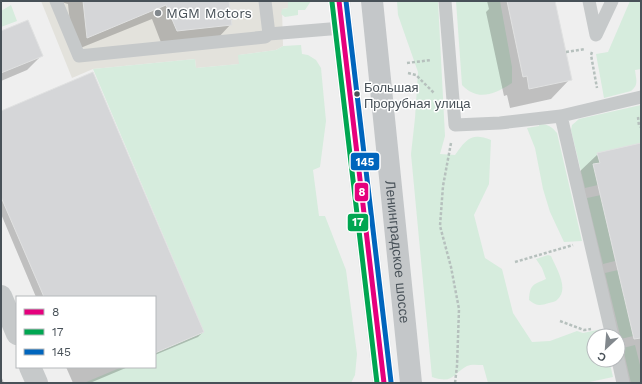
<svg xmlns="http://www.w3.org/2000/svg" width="642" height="384" viewBox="0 0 642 384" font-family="'Work Sans',sans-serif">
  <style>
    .commercial { fill: #e3e2dc }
    .green { fill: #d6ecdd }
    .shadow { fill: #0003 }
    .building { fill: #d5d6d8; stroke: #e0e1e1 }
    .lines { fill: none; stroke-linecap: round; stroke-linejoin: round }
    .path { stroke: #b6c0bd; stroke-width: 2.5; stroke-dasharray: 3 2; stroke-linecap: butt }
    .lane { stroke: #c6c9ca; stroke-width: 13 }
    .street { stroke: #c6c9ca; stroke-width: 22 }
    .primary { stroke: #c4c7c9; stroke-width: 22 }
    .bus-1-casing { stroke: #fff; stroke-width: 8 }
    .bus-2-casing { stroke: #fff; stroke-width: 8 }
    .bus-3-casing { stroke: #fff; stroke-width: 8 }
    .bus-1 { stroke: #e5007d; stroke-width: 5 }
    .bus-2 { stroke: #00a651; stroke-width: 5 }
    .bus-3 { stroke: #0065bd; stroke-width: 5 }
    .poi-dot { fill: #82888d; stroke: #fff; stroke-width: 1.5 }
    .bus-dot { fill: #485158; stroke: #fff; stroke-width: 1.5 }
    .labels { text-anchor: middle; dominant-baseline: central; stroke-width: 3; stroke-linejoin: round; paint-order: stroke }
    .bus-label { font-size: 13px; fill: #485158; stroke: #fff; text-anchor: start }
    .poi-label { font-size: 14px; fill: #485158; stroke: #fff; text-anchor: start }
    .street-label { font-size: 14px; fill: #485158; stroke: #fff }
    .line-badge { stroke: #fff; stroke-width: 1.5 }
    .badge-label { font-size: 11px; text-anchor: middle; font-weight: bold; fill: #fff }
  </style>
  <rect width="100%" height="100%" fill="#efefef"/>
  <path class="commercial" d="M41 1H288V8L282 9 283 46 276 50 239 55 240 64 196 68 195 59 93 69 72 78Z"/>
  <path class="green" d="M288 1H311L305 10H298V15L285 17 281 14 282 9 288 8Z
    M397 1H438L445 136 440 154 455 155C466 140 471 132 491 140L489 184 474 215 485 258 502 269 513 313 532 342 550 341 577 331 583 333 602 329 604 336H594V360H609L613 377 585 383H488L483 365C478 365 471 364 467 366 451 375 454 384 432 377L411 154 415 118 418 72 398 15Z
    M456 1H500L512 67V83C495 94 478 102 462 85Z
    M630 1H641V69L635 70C636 79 639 85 631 91L604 98 596 54 608 52Z
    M11 5 17 21 1 27V11Z
    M301 45 302 54 308 55 316 60 321 68 326 121 320 167 313 170 319 216H325L346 270 357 354 355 375 351 383H84L122 367H155V353L204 332 93 69 195 59 196 68 239 64 238 55 276 50 283 46Z
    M641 105V143L597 153 600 163 594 164 598 185 585 188 571 130 572 125 579 119Z
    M539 124C548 124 552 127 557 133L582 241 564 242 550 212 543 189 535 148 527 128 539 126Z
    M601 195 615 261 603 264 587 198Z
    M548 255 551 256C556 268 570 289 557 300 555 302 551 302 549 303 540 306 536 306 529 300 530 284 533 285 546 279L542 268 536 259Z
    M618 270 623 294 633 312 628 313 633 336 621 339 605 273Z
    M635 345 641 369V383H631L623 348Z"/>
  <path class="shadow" d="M58 1H228L231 24 217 39 162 45 152 19 73 51 68 4Z
    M487 1H554L570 79 551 99 510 108 507 95 504 96 486 12 489 9Z
    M1 32 41 56 27 70 1 81Z
    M1 112 203 332 198 337 155 355V297H36L1 214Z
    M641 144V383H620L618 360V336L578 173 598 154Z
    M66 367H128L90 383H73Z
    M1 376 4 383H1Z"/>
  <path class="building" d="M83 1H229L232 25 177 31 166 5 87 38Z
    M507 1H555L572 80 529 89 527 76 523 77Z
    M28 20 43 56 1 73V31Z
    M93 72 204 332 155 353V297H44L1 197V111Z
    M641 143V338L634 339 593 164 600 163 597 153Z"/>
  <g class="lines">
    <path class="path" d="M566 52 585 49
      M592 52 591 55 597 88
      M407 63 431 60
      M408 73 416 75 434 93
      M638 117 639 126 641 127
      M451 143 443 186 440 226 451 267 459 309 457 366 455 383
      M515 262 573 245
      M560 321 584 330 591 329"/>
    <path class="lane" d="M56 1 79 56 265 37 269 34 265 1
      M445 1 455 125 500 123 561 116 641 97
      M589 1 596 35 612 1
      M269 34 342 28
      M561 116 612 336
      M618 360 623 383"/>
    <path class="street" d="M1 296 17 334
      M30 367 37 383"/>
    <g class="primary">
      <path d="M339 1 384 383"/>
      <path id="s1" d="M372 1 411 383"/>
    </g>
    <g class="bus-1-casing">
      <path id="bus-1" d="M339 1 384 383"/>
    </g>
    <g class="bus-2-casing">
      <path id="bus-2" d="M332 2 377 383"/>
    </g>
    <g class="bus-3-casing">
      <path id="bus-3" d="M346 1 391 382"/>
    </g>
    <use href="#bus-1" class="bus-1"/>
    <use href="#bus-2" class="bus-2"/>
    <use href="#bus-3" class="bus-3"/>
  </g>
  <circle class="poi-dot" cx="158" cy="13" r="4"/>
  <circle class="bus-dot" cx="357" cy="94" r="3.5"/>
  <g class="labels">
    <g class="bus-label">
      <text x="364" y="87">Большая<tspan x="364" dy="16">Прорубная улица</tspan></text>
    </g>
    <g class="poi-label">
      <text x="166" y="13">MGM Motors</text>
    </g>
    <g class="street-label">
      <text stroke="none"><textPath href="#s1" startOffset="252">Ленинградское шоссе</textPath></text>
    </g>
  </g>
  <g class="line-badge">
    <rect x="350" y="152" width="30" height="19" rx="4" fill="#0065bd"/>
    <rect x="354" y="182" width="15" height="20" rx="4" fill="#e5007d"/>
    <rect x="347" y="213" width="22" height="19" rx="4" fill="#00a651"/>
  </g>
  <g class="badge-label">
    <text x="365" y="166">145</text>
    <text x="362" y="196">8</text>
    <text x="358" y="226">17</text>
  </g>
  <rect width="642" height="384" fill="none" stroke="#485158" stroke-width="4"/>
  <rect x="16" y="296" width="140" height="72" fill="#ffffff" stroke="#b6b9bc"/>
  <rect x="24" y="309" width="20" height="6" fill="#e5007d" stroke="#b6b9bc"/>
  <text x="52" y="316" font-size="12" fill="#485158">8</text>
  <rect x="24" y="329" width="20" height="6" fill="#00a651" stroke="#b6b9bc"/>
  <text x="52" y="336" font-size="12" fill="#485158">17</text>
  <rect x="24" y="349" width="20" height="6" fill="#0065bd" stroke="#b6b9bc"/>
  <text x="52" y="356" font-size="12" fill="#485158">145</text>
  <g transform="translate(606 348) rotate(206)"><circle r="19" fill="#ffffff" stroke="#b6b9bc"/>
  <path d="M0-3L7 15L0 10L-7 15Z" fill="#82888d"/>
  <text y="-6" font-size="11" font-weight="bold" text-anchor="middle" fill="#485158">С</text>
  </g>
</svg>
